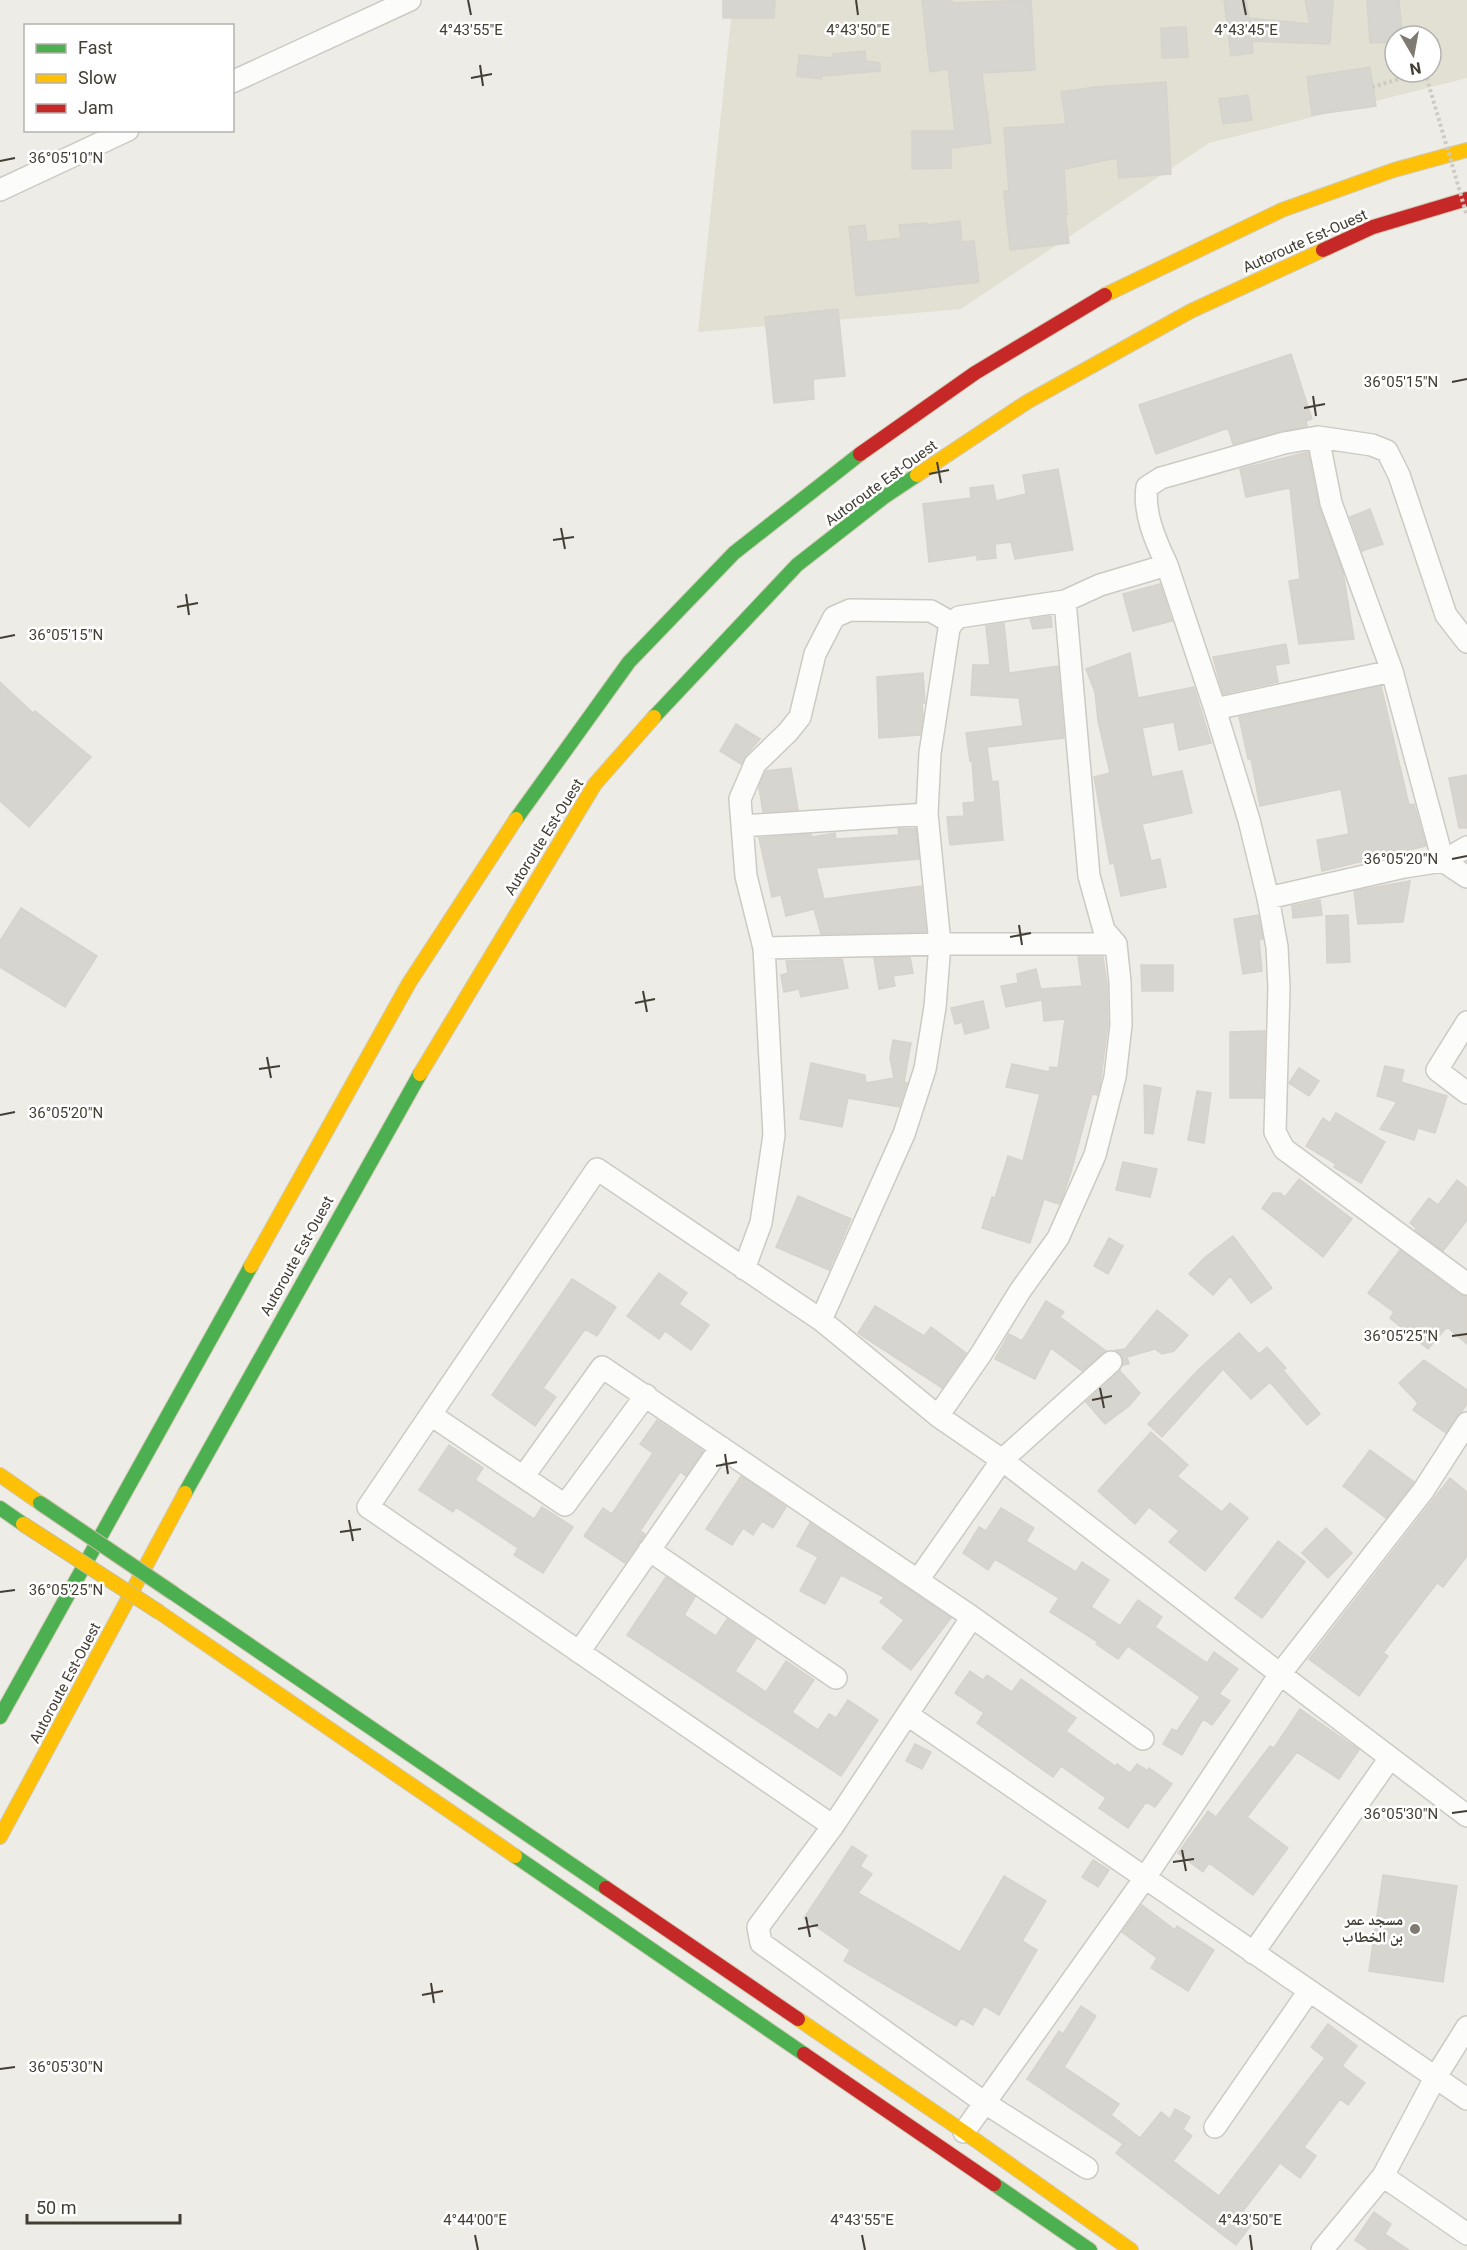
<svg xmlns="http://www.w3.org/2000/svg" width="1467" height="2250" viewBox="0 0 1467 2250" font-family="Roboto,'Noto Naskh Arabic',sans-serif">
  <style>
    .residential { fill: #e2dfd3; fill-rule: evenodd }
    .building { fill: #d7d5cf; stroke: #d6d3cc; stroke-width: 1.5 }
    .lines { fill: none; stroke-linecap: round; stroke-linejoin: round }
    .street-casing { stroke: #cccac4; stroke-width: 24 }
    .fast-casing { stroke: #d0cab4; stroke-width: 16 }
    .slow-casing { stroke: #d0cab4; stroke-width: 16 }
    .jam-casing { stroke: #d0cab4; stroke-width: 16 }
    .path { stroke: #cccbc6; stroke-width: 4; stroke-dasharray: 3 3; stroke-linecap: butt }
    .street { stroke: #fcfcfb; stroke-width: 21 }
    .fast { stroke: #4caf50; stroke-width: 14 }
    .slow { stroke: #ffc107; stroke-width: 14 }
    .jam { stroke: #c62828; stroke-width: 14 }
    .fast-bridge-casing { stroke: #c5bca2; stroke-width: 16; stroke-linecap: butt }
    .slow-bridge-casing { stroke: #c5bca2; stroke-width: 16; stroke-linecap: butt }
    .path-bridge { stroke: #cccbc6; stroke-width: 4; stroke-dasharray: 3 3; stroke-linecap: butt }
    .fast-bridge { stroke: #4caf50; stroke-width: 14 }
    .slow-bridge { stroke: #ffc107; stroke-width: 14 }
    .ticks { fill: none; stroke: #433e34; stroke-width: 2 }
    .poi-dot { fill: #7f7b72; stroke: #fff; stroke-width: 2 }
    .labels { text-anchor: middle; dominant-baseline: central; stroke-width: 5; stroke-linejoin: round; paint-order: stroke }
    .street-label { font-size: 15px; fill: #433e34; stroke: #fff }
    .poi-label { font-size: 15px; font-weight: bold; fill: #433e34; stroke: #fff; text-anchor: end }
    .ticks-label { font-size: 15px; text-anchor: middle; fill: #433e34; stroke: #fff; stroke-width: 5; stroke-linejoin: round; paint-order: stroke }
  </style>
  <rect width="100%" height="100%" fill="#eeece6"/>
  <path class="residential" d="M733 0H1467V78L1209 143 961 309 698 332ZM1395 36H1431V72H1395Z"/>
  <path class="building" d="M723 0H775L774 18H723Z
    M922 0H952V3L1031 0 1035 70 982 73 991 143 951 148V168L912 169V131H955L948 69 930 72Z
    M1224 0H1246L1249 18 1310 24 1305 0H1333L1330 44 1252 41 1253 53 1231 56Z
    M1367 0H1399L1402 36H1395V42L1370 43Z
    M1186 27 1188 57 1162 58 1161 28Z
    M865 51 866 61 880 63V71L822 76V79L797 76 799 55 833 58V54Z
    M1370 67 1376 106 1312 115 1307 77Z
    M1166 82 1171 174 1119 178 1117 158 1064 169 1067 214H1065L1069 243 1010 250 1004 191H1009L1004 128 1066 124 1061 92 1095 87Z
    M1248 95 1252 120 1223 124 1219 99Z
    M960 221 962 242 974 241 979 282 856 296 849 227 865 225 867 242 901 238 899 225 927 223V225Z
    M838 309 845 376 813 379 814 399 774 403 765 317Z
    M1291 354 1312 419 1306 421 1307 426 1233 444 1228 428 1156 454 1139 405Z
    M1308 452 1319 507 1343 572 1354 639 1299 644 1289 581 1300 579 1290 488 1246 497 1240 469Z
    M1058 469 1073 550 1015 559 1011 542 995 544 996 558 977 560V555L929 562 923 504 971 498 970 488 993 485 996 501 1026 494 1023 475Z
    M1370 509 1383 544 1362 551 1350 517Z
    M1160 584 1172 621 1133 631 1123 594Z
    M1051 616 1052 627 1033 629 1030 619Z
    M1004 623 1009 673 1058 666 1064 738 987 747 992 782 998 781 1003 840 950 845 947 817 964 816 963 803 975 802 972 760 970 761 966 733 1023 726 1019 698 971 695 973 665H990L986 626Z
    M1286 644 1289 663 1275 665 1278 682 1223 694 1213 657Z
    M1130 653 1138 698 1194 687 1211 743 1179 750 1174 722 1142 728 1152 777 1182 771 1192 813 1142 824 1151 861 1160 859 1166 887 1121 896 1114 863 1110 864 1094 777 1110 773 1098 721 1095 692 1086 669Z
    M923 673 925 703H922L923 717 920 735 879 738 877 677Z
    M0 682 33 713 35 711 91 757 29 827 0 801Z
    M1381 686 1409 805 1414 804 1426 846 1322 871 1317 840 1349 834 1341 789 1260 806 1251 759H1248L1239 717Z
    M736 724 760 739 746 755 741 764 720 751Z
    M791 768 798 810 763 812 759 787 766 771Z
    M1467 775V828H1459L1449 778Z
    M916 828 919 859 816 868 824 899 921 886 926 932 821 934 814 909 786 916 781 895 772 897 759 838 811 834 812 837 835 833 836 839 899 835 898 829Z
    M1410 881 1403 922 1358 924 1354 891Z
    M1320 900 1322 915 1293 918 1292 906Z
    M21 908 97 956 65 1007 0 967V941Z
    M1258 915 1263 939 1259 940 1262 971 1243 974 1234 919Z
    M1348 915 1350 962 1327 963 1326 916Z
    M910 957 913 973 893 976 895 986 879 989 874 958Z
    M1078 957H1103L1107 984 1108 1024 1100 1085 1097 1095 1092 1094 1071 1172 1062 1198 1059 1204 1044 1199 1030 1243 982 1228 992 1197 995 1198 1008 1156 1023 1161 1040 1094 1006 1087 1012 1064 1049 1072 1050 1067 1058 1068 1065 1019 1044 1021 1042 1000 1006 1007 1001 986 1018 983 1017 974 1036 969 1042 995V989L1082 986Z
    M842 959 848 988 801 997 799 989 784 992 781 975 788 973 786 961Z
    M1141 965H1173V991H1142Z
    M983 1001 989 1028 965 1034 962 1022 955 1024 951 1008Z
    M1265 1031 1263 1098H1230V1032Z
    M893 1040 911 1043 904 1082 907 1083 899 1107 848 1098 842 1127 800 1119 811 1063 865 1075 866 1083 894 1078 890 1058Z
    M1385 1066 1404 1070 1401 1082 1447 1096 1435 1133 1418 1128 1414 1140 1380 1129 1397 1102 1377 1096Z
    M1299 1068 1319 1081 1309 1096 1289 1083Z
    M1144 1085 1161 1088 1153 1134 1145 1133Z
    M1197 1091 1211 1093 1204 1143 1188 1140Z
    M1336 1113 1385 1142 1361 1183 1334 1167 1336 1164 1306 1146 1323 1118 1330 1123Z
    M1123 1162 1157 1169 1150 1197 1116 1190Z
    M1299 1179 1352 1219 1323 1257 1262 1208 1273 1193H1280L1285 1197Z
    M1457 1180 1467 1188V1220L1443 1251 1415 1230 1416 1228 1410 1223 1429 1198 1438 1205Z
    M798 1196 851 1219 829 1270 776 1247Z
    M1233 1236 1272 1288 1251 1303 1230 1276 1213 1295 1189 1274 1204 1258Z
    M1109 1238 1123 1246 1108 1274 1094 1266Z
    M1400 1250 1459 1294 1467 1297V1344L1447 1327 1428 1349 1390 1318 1394 1312 1368 1293Z
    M659 1273 687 1293 679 1304 709 1325 691 1350 665 1331 659 1339 627 1316Z
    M572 1279 616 1307 597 1336 585 1329 543 1388 556 1397 535 1426 492 1395Z
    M1046 1301 1064 1312 1060 1317 1106 1351 1082 1371 1051 1348 1035 1379 995 1359 1009 1334 1022 1341Z
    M875 1306 924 1336 931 1327 966 1353 942 1388 858 1333Z
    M1157 1310 1188 1335 1174 1351 1162 1354 1155 1349 1127 1357 1129 1364 1123 1365V1359L1116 1350 1125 1349Z
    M1239 1333 1259 1354 1267 1347 1286 1368 1283 1370 1320 1414 1307 1425 1270 1382 1251 1399 1223 1369 1162 1437 1148 1424 1199 1369Z
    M1424 1360 1467 1390V1404L1446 1433 1413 1410 1418 1403 1399 1383Z
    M1120 1371 1140 1393 1129 1406 1105 1424 1086 1402Z
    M657 1420 703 1451 686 1476 680 1472 640 1531 645 1534 625 1563 584 1536 603 1508 612 1514 653 1453 640 1444Z
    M1151 1432 1188 1465 1177 1476 1222 1512 1230 1503 1248 1518 1205 1571 1169 1542 1179 1531 1149 1507 1135 1524 1098 1491Z
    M449 1445 483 1468 475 1480 534 1519 542 1507 573 1527 543 1573 514 1555 518 1548 456 1507 453 1512 419 1490Z
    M1370 1450 1414 1482 1386 1518 1343 1486Z
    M741 1476 786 1507 773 1528 762 1521 753 1535 743 1528 732 1545 706 1529Z
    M1450 1478 1467 1492V1556L1443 1587 1437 1583 1383 1653 1388 1656 1359 1696 1309 1659Z
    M1001 1508 1034 1528 1026 1541 1076 1572 1082 1562 1109 1580 1091 1607 1120 1626 1138 1600 1162 1617 1155 1627 1207 1663 1214 1652 1238 1669 1219 1694 1230 1701 1212 1725 1203 1719 1182 1755 1163 1744 1172 1729 1177 1731 1200 1697 1128 1646 1118 1659 1096 1644 1098 1642 1050 1612 1059 1598 995 1559 988 1570 963 1553 979 1527 986 1531Z
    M810 1523 951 1618 911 1670 882 1648 904 1620 880 1602 884 1597 841 1575 825 1604 800 1591 818 1557 797 1546Z
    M1326 1528 1352 1553 1328 1578 1302 1553Z
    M1278 1541 1305 1562 1262 1618 1235 1598Z
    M666 1577 695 1597 684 1615 716 1636 727 1619 756 1639 735 1671 766 1692 786 1661 814 1680 792 1712 818 1730 829 1714 836 1718 848 1700 878 1720 841 1776 627 1635Z
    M970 1671 983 1680 987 1675 1012 1692 1021 1679 1076 1718 1066 1731 1115 1766 1117 1764 1130 1773 1137 1764 1148 1771 1149 1768 1172 1784 1155 1807 1146 1802 1128 1828 1099 1808 1106 1798 1061 1766 1053 1777 977 1723 984 1713 955 1693Z
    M1300 1709 1359 1750 1339 1779 1297 1752 1247 1817 1288 1848 1253 1895 1209 1863 1203 1872 1178 1853 1208 1811 1216 1817 1270 1746 1274 1748Z
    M915 1744 931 1752 922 1769 906 1761Z
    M852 1846 867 1856 860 1866 872 1874 858 1893 960 1952 1004 1876 1046 1901 1022 1941 1037 1950 999 2015 984 2006 973 2025 961 2018 956 2026 844 1961 850 1950 804 1918Z
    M1093 1860 1109 1870 1098 1887 1082 1877Z
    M1383 1875 1457 1886 1443 1982 1369 1971Z
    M1142 1905 1175 1930 1177 1926 1214 1950 1188 1991 1151 1968 1157 1958 1122 1932Z
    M1081 2006 1096 2016 1064 2067 1119 2104 1111 2115 1140 2138 1161 2112 1170 2119 1175 2109 1190 2117 1183 2129 1192 2136 1173 2161 1219 2196 1325 2058 1311 2047 1328 2024 1357 2046 1342 2066 1365 2083 1348 2105 1340 2099 1304 2147 1316 2156 1300 2178 1280 2163 1243 2211 1255 2220 1236 2245 1116 2153 1123 2144 1027 2079 1059 2031 1063 2034Z
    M1374 2212 1391 2224 1385 2234 1409 2250H1369L1355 2240Z"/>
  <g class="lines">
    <g class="street-casing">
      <path id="street" d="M232 82 410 0
        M0 190 128 130
        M1318 437 1331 503 1392 671 1443 861 1467 847
        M1467 642 1446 615 1399 475 1387 451 1372 445 1318 437 1284 443 1161 478 1147 487C1143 513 1156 542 1167 565L1215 709 1249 820 1268 898 1277 947 1279 988 1275 1132 1284 1149 1467 1284
        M1215 709 1392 671
        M742 826 927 814
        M1268 898 1404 867 1443 861 1467 877
        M764 948 940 944H1116
        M1467 1022 1437 1070 1467 1093
        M744 1269 761 1223 774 1135 764 948 746 876 740 799 755 764 788 732 800 717 815 654 834 617 850 610 931 611 952 623
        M821 1320 904 1134 925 1069 935 1007 940 944 927 814 930 753 949 629 952 623 959 617 1065 601 1100 585 1167 565
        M431 1415 565 1505 646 1395
        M938 1416 981 1354 1020 1291 1058 1238 1095 1155 1115 1077 1121 1025 1120 982 1116 944 1104 930 1089 876 1065 601
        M523 1477 602 1367 972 1617 1143 1739
        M649 1550 836 1678
        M918 1580 1002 1460 1111 1362
        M972 1617 833 1826 368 1507 597 1169 821 1320 938 1416 1002 1460 1280 1674 1467 1816
        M579 1652 721 1447
        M908 1715 1467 2099
        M833 1826 758 1927 761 1943 985 2103 1087 2168
        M1253 1953 1390 1758
        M1215 2127 1309 1991
        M964 2132 1145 1878 1280 1674 1423 1491 1467 1423
        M1383 2176 1467 2234
        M1322 2250 1383 2176 1435 2078 1467 2027"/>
    </g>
    <g class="fast-casing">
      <path id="fast" d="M654 717 797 565 884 497 917 475
        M516 819 629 662 734 553 860 454
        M185 1493 420 1074
        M0 1508 23 1524
        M173 1593 606 1888
        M0 1717 251 1266
        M515 1856 804 2054
        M994 2184 1090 2250"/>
    </g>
    <g class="slow-casing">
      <path id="slow" d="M1105 295 1282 210 1394 170 1467 150
        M917 475 1027 402 1191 311 1323 250
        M420 1074 595 784 654 717
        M251 1266 409 983 516 819
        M0 1475 40 1503
        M159 1612 515 1856
        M0 1837 185 1493
        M798 2019 964 2132
        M964 2132 1131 2250"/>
    </g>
    <g class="jam-casing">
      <path id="jam" d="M1323 250 1373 227 1467 199
        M860 454 975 373 1105 295
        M606 1888 798 2019
        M804 2054 994 2184"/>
    </g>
    <path class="path" d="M1372 87 1423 72"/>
    <use href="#street" class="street"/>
    <use href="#fast" class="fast"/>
    <use href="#slow" class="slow"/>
    <use href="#jam" class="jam"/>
    <g class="fast-bridge-casing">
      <path id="fast-bridge" d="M40 1503 173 1593"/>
    </g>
    <g class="slow-bridge-casing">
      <path id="slow-bridge" d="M23 1524 159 1612"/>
    </g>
    <path class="path-bridge" d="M1425 72 1467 216"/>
    <use href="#fast-bridge" class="fast-bridge"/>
    <use href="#slow-bridge" class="slow-bridge"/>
  </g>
  <path class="ticks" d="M468 0 471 15M856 0 858 15M1243 0 1246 15M480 65 483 86M471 78 492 74M0 161 15 158M1452 382 1467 379M1313 396 1316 416M1304 408 1325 404M937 462 941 483M929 474 949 470M561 528 565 549M553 540 574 537M186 594 189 615M177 607 198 603M0 638 15 635M1452 859 1467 856M1019 925 1022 945M1010 937 1031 933M643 991 647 1012M635 1003 655 999M267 1057 271 1078M259 1069 280 1066M0 1115 15 1112M1452 1336 1467 1334M1100 1388 1104 1408M1092 1400 1112 1396M725 1454 728 1474M716 1466 737 1462M349 1520 353 1541M340 1532 361 1529M0 1592 15 1590M1452 1813 1467 1811M1182 1850 1186 1871M1173 1862 1194 1859M806 1917 810 1937M798 1929 818 1925M431 1983 434 2003M422 1995 443 1991M0 2069 15 2067M475 2235 478 2250M862 2235 865 2250M1250 2235 1252 2250"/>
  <circle class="poi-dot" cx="1415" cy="1929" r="6"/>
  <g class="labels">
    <g class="street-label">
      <text transform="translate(1305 241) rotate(-24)">Autoroute Est-Ouest</text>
      <text transform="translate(881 483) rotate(-36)">Autoroute Est-Ouest</text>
      <text transform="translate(544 837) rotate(-58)">Autoroute Est-Ouest</text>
      <text transform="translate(297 1256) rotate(-61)">Autoroute Est-Ouest</text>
      <text transform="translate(65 1683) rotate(-62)">Autoroute Est-Ouest</text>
    </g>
    <g class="poi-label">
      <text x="1403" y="1920">مسجد عمر<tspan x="1403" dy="17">بن الخطاب</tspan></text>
    </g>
  </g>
  <g class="ticks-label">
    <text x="471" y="35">4°43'55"E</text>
    <text x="858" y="35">4°43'50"E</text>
    <text x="1246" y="35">4°43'45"E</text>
    <text x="66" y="163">36°05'10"N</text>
    <text x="1401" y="387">36°05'15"N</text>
    <text x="66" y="640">36°05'15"N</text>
    <text x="1401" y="864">36°05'20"N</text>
    <text x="66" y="1118">36°05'20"N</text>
    <text x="1401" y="1341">36°05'25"N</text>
    <text x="66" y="1595">36°05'25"N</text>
    <text x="1401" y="1819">36°05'30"N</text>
    <text x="66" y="2072">36°05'30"N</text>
    <text x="475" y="2225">4°44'00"E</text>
    <text x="862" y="2225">4°43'55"E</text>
    <text x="1250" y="2225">4°43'50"E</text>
  </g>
  <rect x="24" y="24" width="210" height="108" fill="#ffffff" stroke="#b4b2ae" stroke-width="1.5"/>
  <rect x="36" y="44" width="30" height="9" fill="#4caf50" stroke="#b4b2ae" stroke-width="1.5"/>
  <text x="78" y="54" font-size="18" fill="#433e34">Fast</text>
  <rect x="36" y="74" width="30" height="9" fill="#ffc107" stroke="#b4b2ae" stroke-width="1.5"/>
  <text x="78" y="84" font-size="18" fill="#433e34">Slow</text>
  <rect x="36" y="104" width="30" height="9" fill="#c62828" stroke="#b4b2ae" stroke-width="1.5"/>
  <text x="78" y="114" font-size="18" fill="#433e34">Jam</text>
  <g transform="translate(1413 54) rotate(170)"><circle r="28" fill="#ffffff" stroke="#b4b2ae" stroke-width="1.5"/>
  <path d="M0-4.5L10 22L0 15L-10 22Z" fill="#7f7b72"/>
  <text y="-9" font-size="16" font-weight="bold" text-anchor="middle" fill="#433e34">N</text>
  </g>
  <path d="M27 2214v9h153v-9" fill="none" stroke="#433e34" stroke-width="3"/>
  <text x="36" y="2214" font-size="18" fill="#433e34" stroke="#ffffff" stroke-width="4.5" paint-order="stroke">50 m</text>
</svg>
